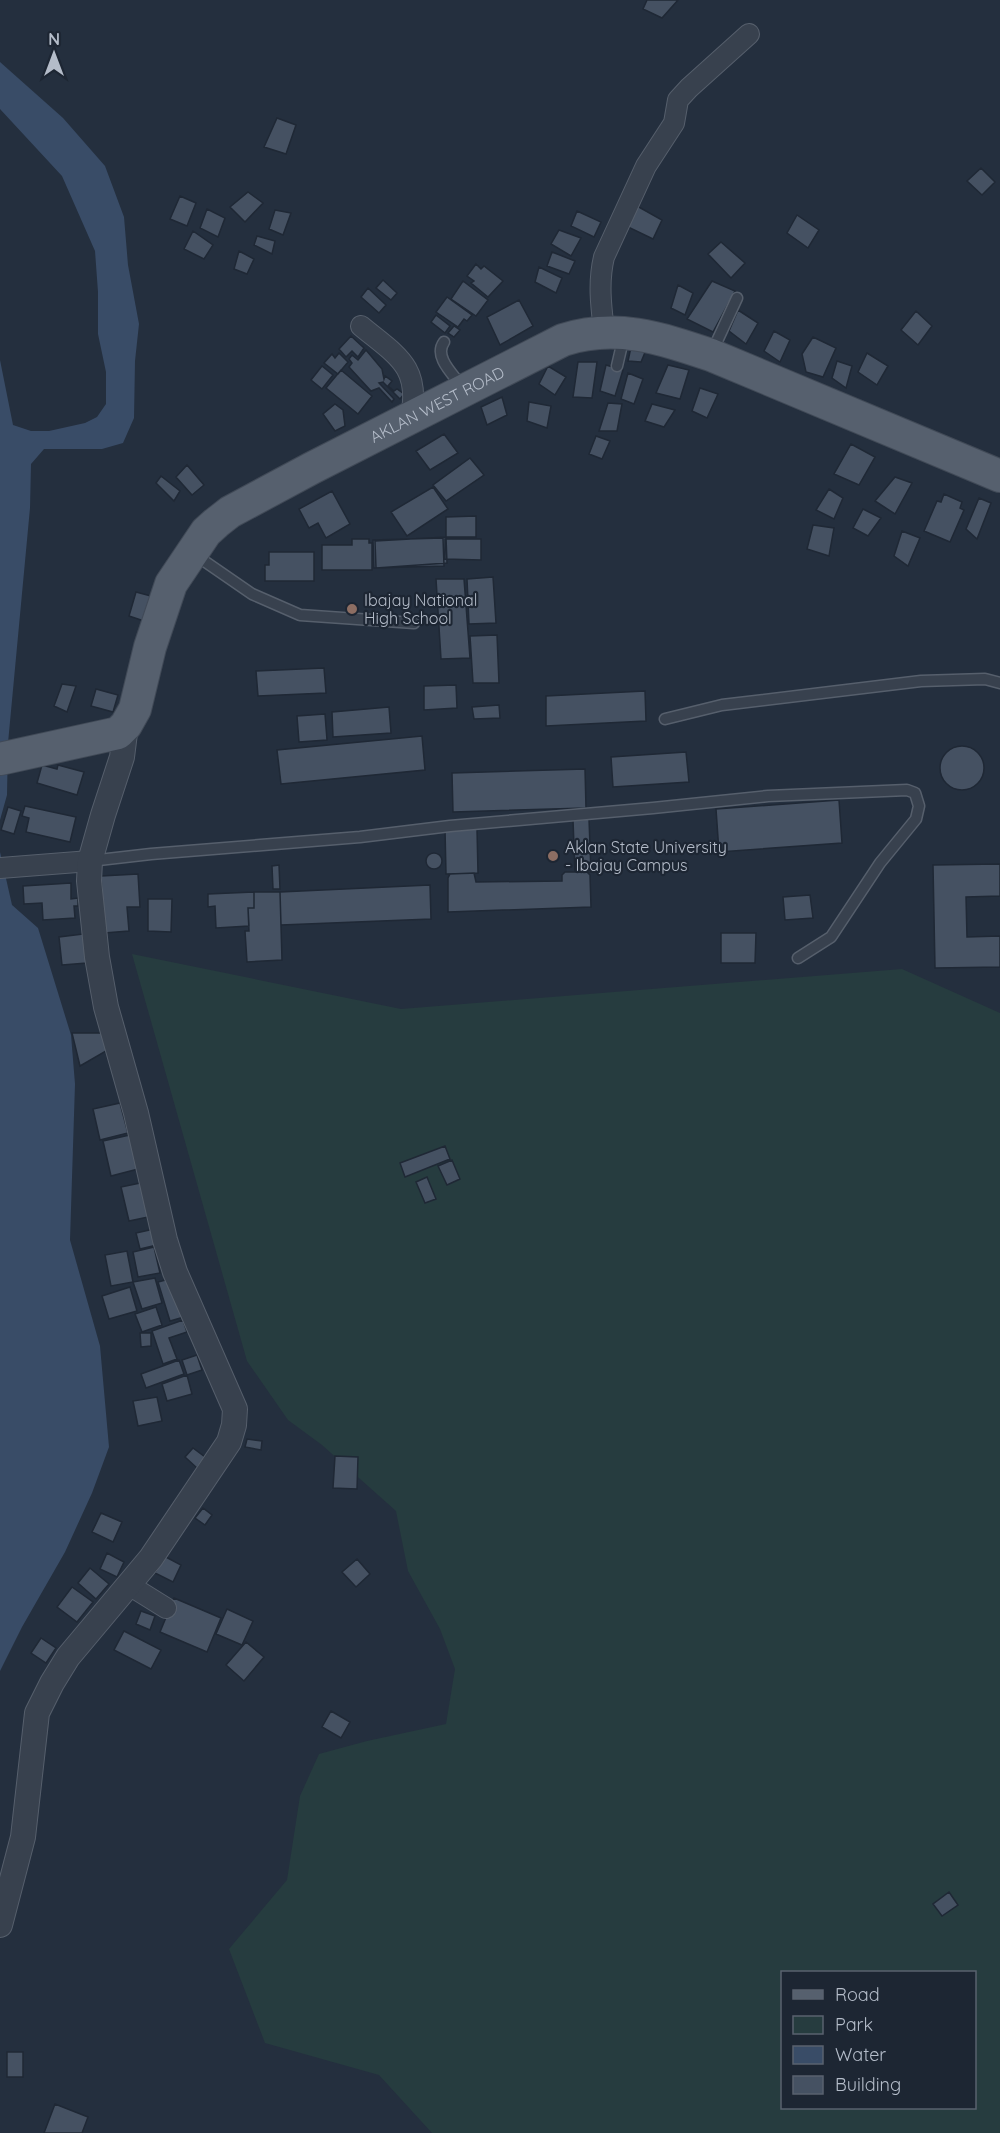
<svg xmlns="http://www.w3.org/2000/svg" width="1000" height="2133" viewBox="0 0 1000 2133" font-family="Quicksand,sans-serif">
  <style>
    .green { fill: #263c3f; fill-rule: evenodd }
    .water { fill: #394c67 }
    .building { fill: #455162; stroke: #1f2835; stroke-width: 1.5 }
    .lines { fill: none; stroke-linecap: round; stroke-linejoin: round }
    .service-casing { stroke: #565f6c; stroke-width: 13 }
    .minor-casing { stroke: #565f6c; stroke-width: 22 }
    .tertiary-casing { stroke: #565f6c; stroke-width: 26 }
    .primary-casing { stroke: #414a57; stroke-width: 34 }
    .service { stroke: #38414e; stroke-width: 10 }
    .minor { stroke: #38414e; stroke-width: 20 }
    .tertiary { stroke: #38414e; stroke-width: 24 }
    .primary { stroke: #56606e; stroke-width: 32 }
    .education-dot { fill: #8d6e63; stroke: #1d2633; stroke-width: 2 }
    .labels { text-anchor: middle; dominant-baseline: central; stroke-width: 4.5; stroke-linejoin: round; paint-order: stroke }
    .street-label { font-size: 16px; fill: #b4bcc9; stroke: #1d2633 }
    .poi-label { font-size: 16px; fill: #b4bcc9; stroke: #1d2633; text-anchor: start }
  </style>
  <rect width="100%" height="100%" fill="#242f3e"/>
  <path class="green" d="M132 954 401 1009 902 969 1000 1013V2133H432L379 2075 265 2043 229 1949 287 1880 300 1796 319 1754 367 1741 446 1724 455 1669 440 1629 408 1571 396 1511 322 1445 288 1420 247 1361ZM782 1972H974V2108H782Z"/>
  <path class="water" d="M0 62 63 118 105 166 124 217 128 265 139 324 135 361 134 418 123 443 102 449H44L31 464 30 508 8 743 7 795 0 820V360L13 425 31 431H49L85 423 97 417 106 404V372L98 334V292L95 251 62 176 0 109Z
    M0 852 12 905 38 928 71 1035 75 1084 70 1240 100 1346 109 1447 92 1493 65 1552 22 1627 0 1671Z"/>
  <path class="building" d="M647 0H678L662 18 643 9Z
    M277 118 296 125 286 154 264 147Z
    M981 168 995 182 982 195 967 181Z
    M248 192 263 203 245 222 230 207Z
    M180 196 196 203 187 226 170 219Z
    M637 206 662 220 653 239 628 227Z
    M207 209 225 218 218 237 200 228Z
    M275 210 291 213 283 235 269 229Z
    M577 211 601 222 594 237 571 226Z
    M797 215 819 230 808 248 787 233Z
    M559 230 581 238 571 256 551 244Z
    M193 231 213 245 204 259 184 249Z
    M257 236 275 241 272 254 254 245Z
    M721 242 745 263 731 278 708 254Z
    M239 251 254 259 247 274 234 269Z
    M552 252 575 261 569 274 547 266Z
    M476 264 481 269 484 266 503 281 488 297 471 283 474 281 467 276Z
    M539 267 562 278 556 293 535 282Z
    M383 280 397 293 391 300 376 288Z
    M463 281 488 300 476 316 451 299Z
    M712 281 735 291 713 332 687 319Z
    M678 285 693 293 685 315 671 308Z
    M368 288 386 305 379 313 361 297Z
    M447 297 472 315 467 321 464 319 458 327 436 312Z
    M519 300 533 326 500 345 487 317Z
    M738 310 758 323 746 344 729 331Z
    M916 311 932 326 918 345 901 330Z
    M436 315 450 326 445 333 431 322Z
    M454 326 460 330 454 337 448 333Z
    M774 331 790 340 780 362 764 351Z
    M351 336 364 348 358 357 352 351 346 357 339 349Z
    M813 337 836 348 823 377 806 372 802 354Z
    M631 347 646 350 641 362 628 361Z
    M366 350 382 369 384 379 385 376 392 381 388 386 394 391 397 389 404 394 400 399 383 382 379 383 394 399 392 402 379 388 371 391 349 367 352 363 349 359 352 355 358 360Z
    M339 353 348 362 338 374 324 363 332 354 335 358Z
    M867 353 888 366 877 385 858 372Z
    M837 361 852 366 846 388 832 378Z
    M578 362H597L592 398 573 397Z
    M606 365 623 370 615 396 600 391Z
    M668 365 689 370 680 399 656 393Z
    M322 366 333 375 322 389 311 380Z
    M548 366 566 377 555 395 539 384Z
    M341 370 372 396 358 414 326 388Z
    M628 373 643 379 634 404 621 399Z
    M700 388 718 394 707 418 692 411Z
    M502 397 507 415 487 425 481 407Z
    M529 402 551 406 547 428 527 421Z
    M608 403 622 404 617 431H599Z
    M335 404 343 410 345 426 335 431 323 414Z
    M652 404 675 410 664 427 645 421Z
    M444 434 458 453 430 470 416 451Z
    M596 436 610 441 602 459 589 454Z
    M851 444 875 457 859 485 834 474Z
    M470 458 484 475 446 501 433 485Z
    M187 465 204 485 192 495 176 477Z
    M161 476 180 491 174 501 156 483Z
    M895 477 912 483 895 514 875 501Z
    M433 487 448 509 407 536 391 512Z
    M829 489 843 498 834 519 816 510Z
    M332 491 350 524 326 538 318 523 309 528 299 509Z
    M944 494 962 502 960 508 964 510 950 542 924 531 937 501 941 502Z
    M979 498 991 503 977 539 966 529Z
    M863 509 881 518 868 536 853 528Z
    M476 516V537H446V517Z
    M813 525 834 528 829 556 807 549Z
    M902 531 920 538 908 566 894 556Z
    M446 537 447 563 376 568 375 541Z
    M443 538 444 566 374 568 373 540Z
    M352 539H369V543H372V570H322V545H352Z
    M445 539H481V560L445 559Z
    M269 552H314V581H265V565H269Z
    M493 577 496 623 469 624 467 579Z
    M436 579H464L470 658 441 659Z
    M136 592 151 596 144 621 129 616Z
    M497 635 499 683H473L470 636Z
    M324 668 326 693 258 696 256 671Z
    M62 684 76 686 67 712 54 706Z
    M456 685 457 708 424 710V686Z
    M96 689 118 695 113 712 91 706Z
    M645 691 646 721 546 726V696Z
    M499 705 500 718 474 719 472 707Z
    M389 707 391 733 333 737 332 712Z
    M325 714 327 740 299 742 297 716Z
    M422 736 425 770 281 784 277 750Z
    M940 768a22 22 0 1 1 44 0a22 22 0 1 1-44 0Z
    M686 752 689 782 613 787 611 757Z
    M42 765 57 769 58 765 84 772 77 795 37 783Z
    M585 769 586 808 453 812 452 773Z
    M839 800 842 843 719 852 716 809Z
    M25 806 76 817 70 842 26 832 29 818 22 816Z
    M8 807 21 811 14 834 1 830Z
    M589 819 591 872H575L573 820Z
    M445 829H477L478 873 446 874Z
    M426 861a8 8 0 1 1 16 0a8 8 0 1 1-16 0Z
    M1000 864V896L966 897 967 937 1000 936V967L935 968 933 865Z
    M279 865 280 889H273L272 866Z
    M565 872H587L590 875 591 907 448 912V878L450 874 474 873 476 882 562 881V875Z
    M138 874 140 907H127L129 931 104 933 101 876Z
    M71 883V899L78 898V906H74L75 918 43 920 42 903 24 904 23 886Z
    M430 885 431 919 281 925 280 892Z
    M254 892V908H248L249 926 216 928 215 906 208 907V894Z
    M254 892H280L282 960 247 962 245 931H249L248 908H254Z
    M810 895 813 918 785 920 783 897Z
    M148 899H172L171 932 148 931Z
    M721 933H756L755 963H721Z
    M83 934 87 963 62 965 59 937Z
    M72 1033H109L113 1047 80 1066Z
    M120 1103 128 1133 100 1140 93 1109Z
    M134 1134 142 1168 111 1176 103 1141Z
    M445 1146 450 1159 405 1177 400 1163Z
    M452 1160 460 1179 447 1185 438 1166Z
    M427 1177 436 1199 425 1203 416 1182Z
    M145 1182 153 1216 129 1221 121 1187Z
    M154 1229 157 1245 140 1249 136 1233Z
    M154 1247 160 1273 138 1277 133 1252Z
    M127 1251 133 1282 111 1286 105 1255Z
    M155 1278 162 1303 142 1309 133 1282Z
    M173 1278 184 1317 170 1321 158 1282Z
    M130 1287 137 1311 109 1319 102 1296Z
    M156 1307 162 1325 142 1332 135 1314Z
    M183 1320 187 1332 169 1338 177 1359 163 1364 152 1331Z
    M140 1333H151V1346L141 1347Z
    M197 1355 202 1370 187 1375 182 1360Z
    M179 1360 184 1374 146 1388 141 1374Z
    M187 1375 192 1394 167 1401 162 1384Z
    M157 1397 162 1421 138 1426 133 1401Z
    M247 1439 262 1441 261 1450 245 1447Z
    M193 1448 205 1457 197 1468 185 1457Z
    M335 1456 358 1457 357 1489 333 1488Z
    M203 1508 212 1515 205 1525 195 1518Z
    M101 1513 122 1522 113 1542 92 1532Z
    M107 1553 124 1562 117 1577 100 1569Z
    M164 1556 181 1565 173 1582 155 1573Z
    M357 1559 370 1574 356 1587 342 1572Z
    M90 1568 109 1584 96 1599 78 1583Z
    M72 1587 93 1602 77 1622 57 1607Z
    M174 1598 221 1618 207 1652 160 1632Z
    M227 1609 253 1621 242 1645 216 1634Z
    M141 1611 155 1616 150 1630 136 1624Z
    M124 1631 161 1650 151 1669 114 1650Z
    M41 1638 56 1648 46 1663 31 1653Z
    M246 1642 264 1657 244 1681 226 1665Z
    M331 1711 350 1722 341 1738 322 1727Z
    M949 1892 958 1905 942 1916 933 1904Z
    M7 2052H23V2077H7Z
    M55 2104 88 2117 82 2133H44Z"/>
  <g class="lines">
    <g class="service-casing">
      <path id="service" d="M444 342C433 357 454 375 463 388
        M712 352 737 298
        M617 366 624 336
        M194 554 252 594 300 615 414 623
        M665 719 722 705 921 681 985 679 1000 683
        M90 861 151 854 360 837 450 826 653 808 768 796 907 790 915 793 919 806 916 819 880 863 831 937 798 958"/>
    </g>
    <g class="minor-casing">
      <path id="minor" d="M361 326C397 356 421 366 411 418
        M604 331C601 306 598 282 604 257L646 166 674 123 678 100 689 88 749 34
        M0 868 90 861
        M129 1585 166 1608"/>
    </g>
    <g class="tertiary-casing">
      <path id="tertiary" d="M0 1925 23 1837 37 1713 52 1683 68 1657 151 1558 229 1442 234 1425 235 1409 175 1272 165 1240 136 1113 106 1007 97 957 89 881 90 861 103 815 122 757 126 725"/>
    </g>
    <g class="primary-casing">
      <g id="primary">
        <path id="s1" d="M0 759 118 733 126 725 135 709 150 647 171 584 206 532 216 523 230 512 312 468 563 340C616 323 660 338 711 355L1000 476"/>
      </g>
    </g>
    <use href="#service" class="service"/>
    <use href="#minor" class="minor"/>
    <use href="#tertiary" class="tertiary"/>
    <use href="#primary" class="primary"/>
  </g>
  <g class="education-dot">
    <circle cx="352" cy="609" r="6"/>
    <circle cx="553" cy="856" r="6"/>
  </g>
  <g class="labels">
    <g class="street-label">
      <text stroke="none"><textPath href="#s1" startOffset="608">AKLAN WEST ROAD</textPath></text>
    </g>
    <g class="poi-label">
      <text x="364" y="600">Ibajay National<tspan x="364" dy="18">High School</tspan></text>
      <text x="565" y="847">Aklan State University<tspan x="565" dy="18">- Ibajay Campus</tspan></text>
    </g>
  </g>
  <rect x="781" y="1971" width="195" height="138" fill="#1d2633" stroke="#59626f" stroke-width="1.5"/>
  <rect x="793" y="1990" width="30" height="9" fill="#56606e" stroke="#59626f" stroke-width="1.5"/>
  <text x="835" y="2001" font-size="18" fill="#b4bcc9">Road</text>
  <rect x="793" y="2016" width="30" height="18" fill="#263c3f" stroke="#59626f" stroke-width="1.5"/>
  <text x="835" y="2031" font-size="18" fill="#b4bcc9">Park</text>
  <rect x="793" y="2046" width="30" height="18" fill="#394c67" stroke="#59626f" stroke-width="1.5"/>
  <text x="835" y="2061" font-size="18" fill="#b4bcc9">Water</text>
  <rect x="793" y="2076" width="30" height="18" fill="#455162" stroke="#59626f" stroke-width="1.5"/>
  <text x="835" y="2091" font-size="18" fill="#b4bcc9">Building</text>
  <g transform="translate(54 54)" stroke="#1d2633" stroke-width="4.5" paint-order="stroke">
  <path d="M0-4.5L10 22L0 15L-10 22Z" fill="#b4bcc9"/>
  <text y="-9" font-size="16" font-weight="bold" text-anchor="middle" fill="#b4bcc9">N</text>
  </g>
</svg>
